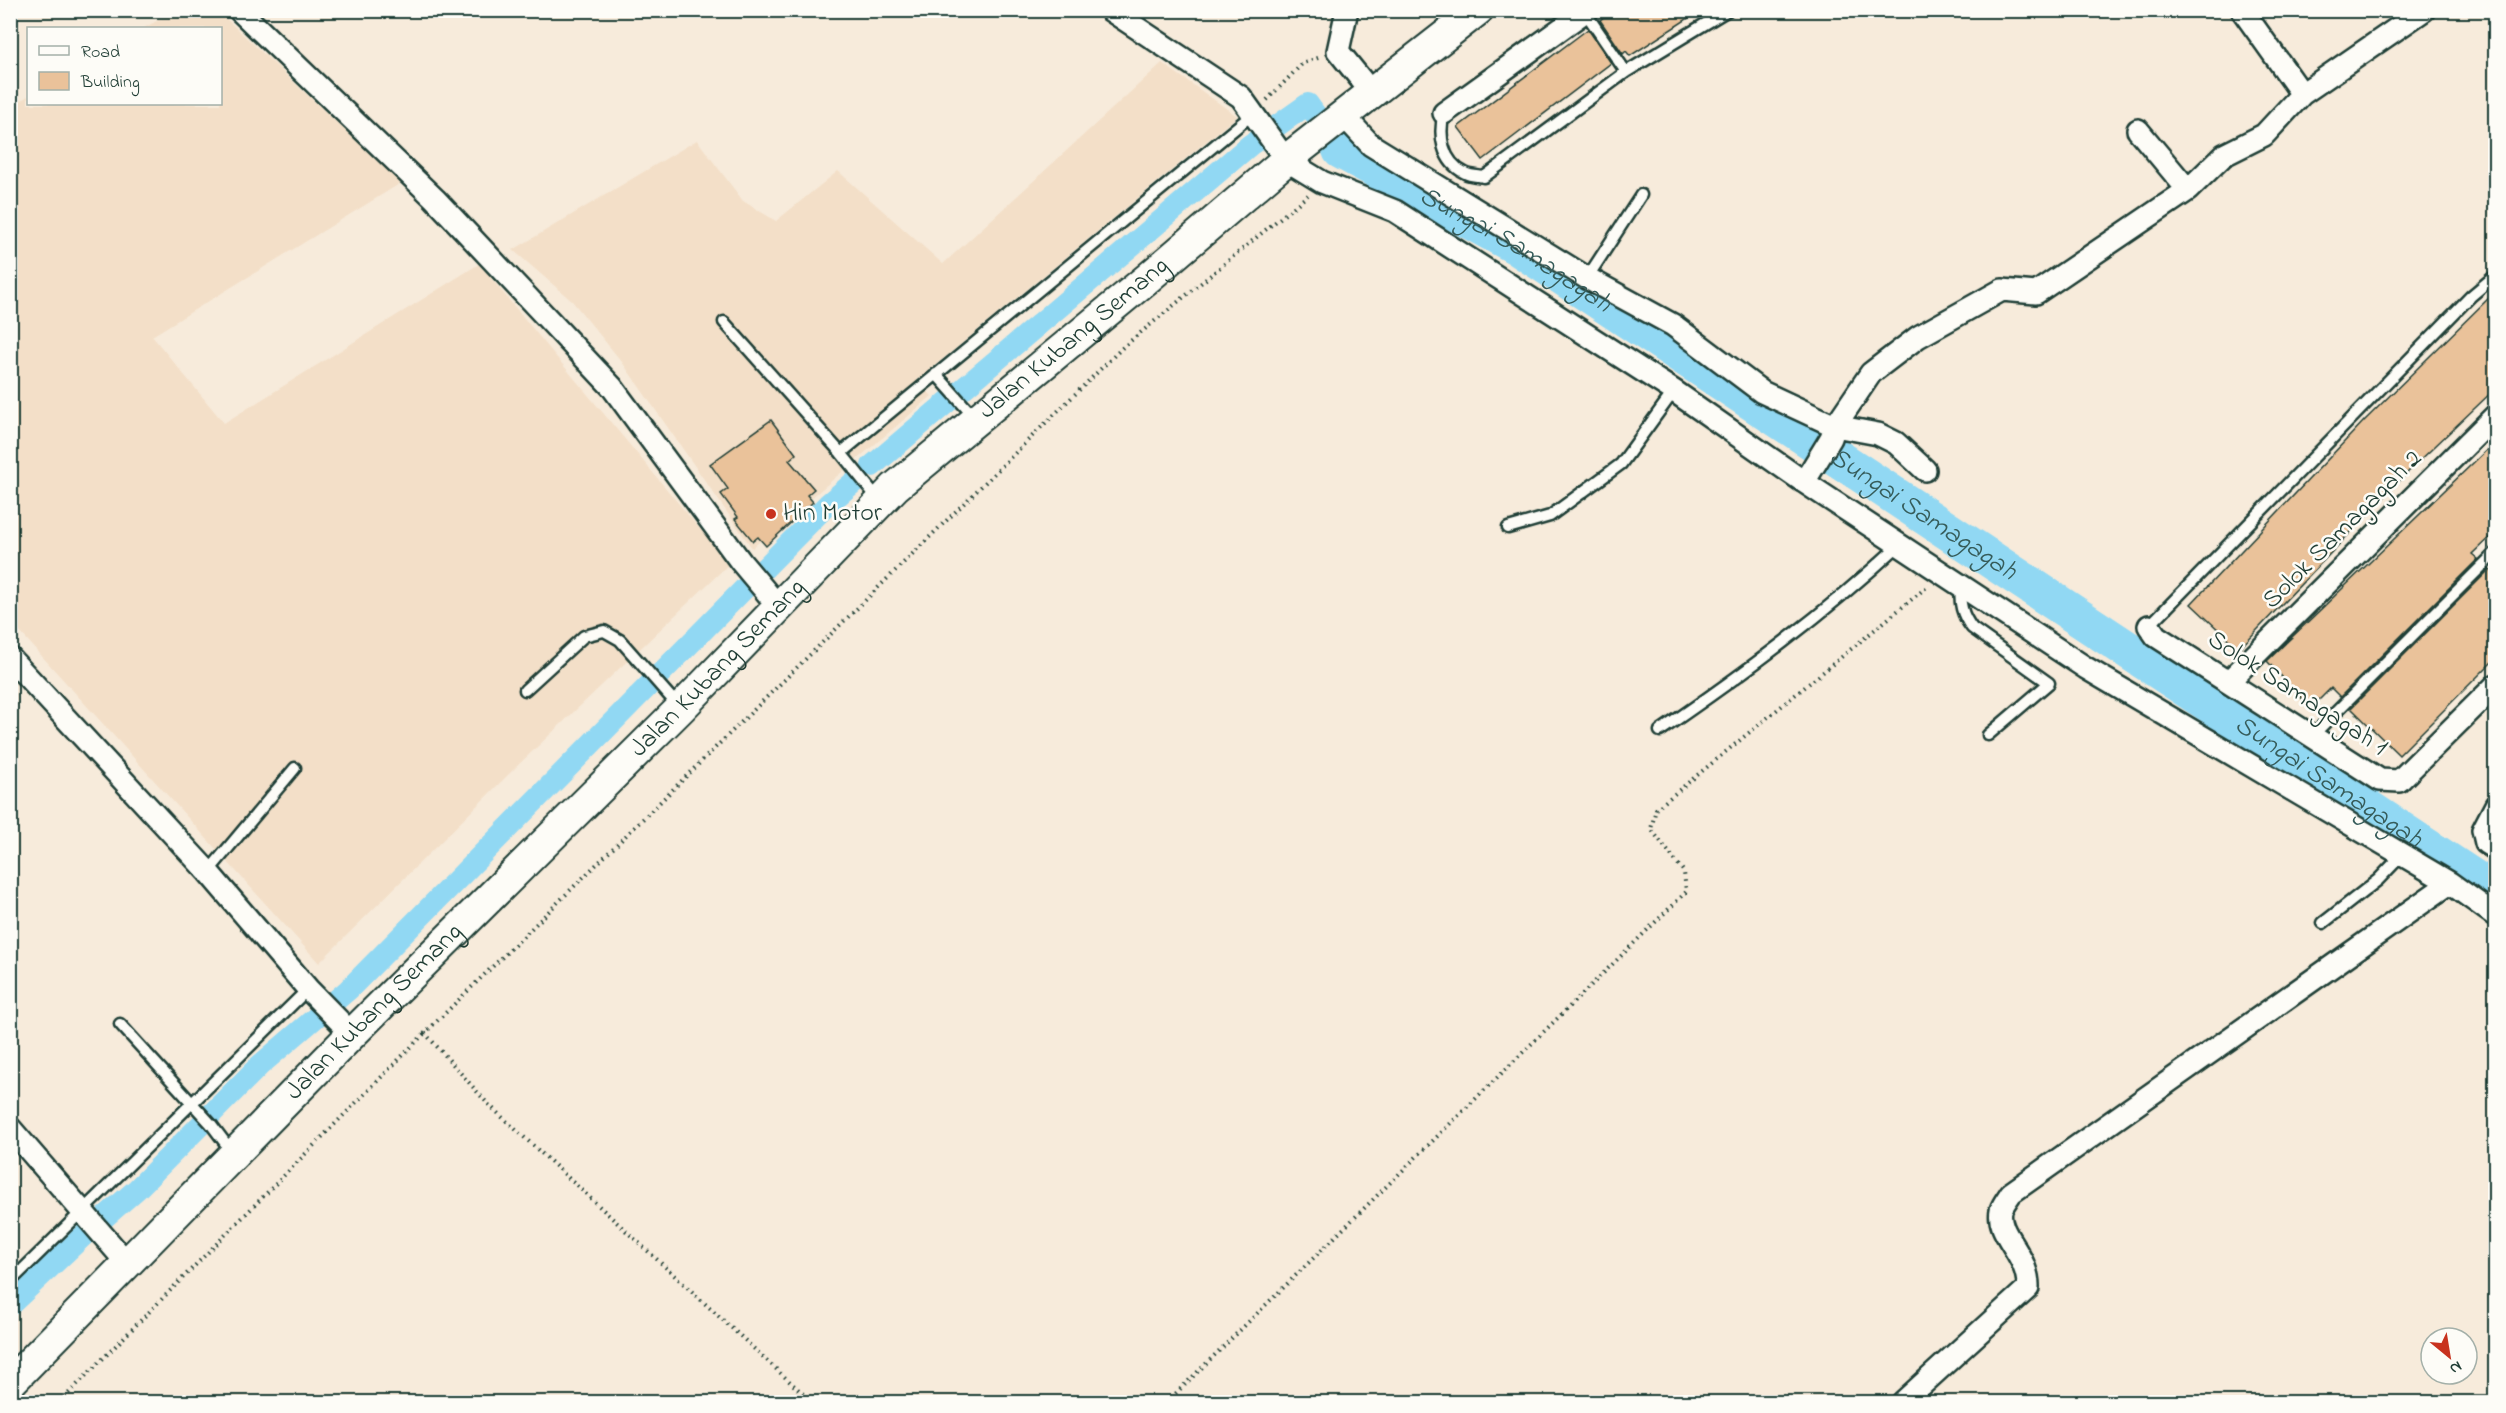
<svg xmlns="http://www.w3.org/2000/svg" width="2506" height="1413" viewBox="0 0 2506 1413" font-family="'Indie Flower',sans-serif">
  <style>
    .built { fill: #f3dfc8 }
    .lines { fill: none; stroke-linecap: round; stroke-linejoin: round }
    .canal { stroke: #91d8f3; stroke-width: 22 }
    .river { stroke: #91d8f3; stroke-width: 38 }
    .building { fill: #eac29a; stroke: #1f3d34; stroke-width: 1.5 }
    .lane-casing { stroke: #1f3d34; stroke-width: 15 }
    .street-casing { stroke: #1f3d34; stroke-width: 26 }
    .secondary-casing { stroke: #1f3d34; stroke-width: 34 }
    .path { stroke: #1f3d34; stroke-width: 4; stroke-dasharray: 1.5 4.5; stroke-linecap: butt }
    .lane { stroke: #fdfcf7; stroke-width: 10 }
    .street { stroke: #fdfcf7; stroke-width: 21 }
    .secondary { stroke: #fdfcf7; stroke-width: 30 }
    .poi-dot { fill: #c8321e; stroke: #fdfcf7; stroke-width: 2 }
    .labels { text-anchor: middle; dominant-baseline: central; stroke-width: 5; stroke-linejoin: round; paint-order: stroke }
    .street-label { font-size: 26px; fill: #1f3d34; stroke: #fdfcf7 }
    .poi-label { font-size: 26px; fill: #1f3d34; stroke: #fdfcf7; text-anchor: start }
    .water-label { font-size: 27px; font-style: italic; fill: #365c5a; stroke: #fdfcf7 }
  </style>
  <rect width="100%" height="100%" fill="#f7ebdb"/>
  <filter id="ink" filterUnits="userSpaceOnUse"><feTurbulence type="fractalNoise" baseFrequency=".0167" numOctaves="2"/><feDisplacementMap in="SourceGraphic" scale="12" xChannelSelector="R" yChannelSelector="G"/><feConvolveMatrix kernelMatrix="1 2 1 2 8 2 1 2 1" color-interpolation-filters="sRGB"/></filter>
  <g filter="url(#ink)">
    <path class="built" d="M175 11H218L401 183 152 336 224 423 479 264 729 564 515 768 319 963 11 622 10 107 28 96V104H220V28H144Z
      M1162 63 1237 116 917 380 932 396 752 548 622 362 572 301 513 250 697 140 743 201 776 221 838 171 943 264Z"/>
    <g class="lines">
      <path class="canal" d="M872 466 1250 145 1308 104 1315 114
        M10 1305 82 1237 137 1189 259 1066 348 990 828 504 854 482"/>
      <path class="river" id="s1" d="M1341 150 1515 245 2496 893"/>
    </g>
    <path class="building" d="M1613 10H1701L1630 56 1626 51 1623 54 1600 20Z
      M1588 29 1611 63 1483 160 1458 127Z
      M2496 291V388L2411 469 2239 649 2191 604 2364 421Z
      M771 420 796 454 789 460 814 489 807 495 813 502 766 546 758 537 753 541 735 519 738 517 721 494 728 489 710 464Z
      M2496 441V531L2472 554 2478 559 2340 697 2331 688 2311 708 2267 661Z
      M2489 570 2496 576V658L2399 755 2351 708Z"/>
    <g class="lines">
      <g class="lane-casing">
        <path id="lane" d="M1585 12 1626 72
          M1444 113C1438 135 1442 162 1465 173 1470 176 1478 176 1484 177L1626 72 1728 10
          M1587 278 1641 195
          M724 322 841 453 879 500
          M936 374 976 419
          M841 453 1254 113
          M1508 528 1550 516 1621 464 1674 391
          M1961 586C1959 603 1962 615 1972 628L2049 683 1988 735
          M2149 626 2471 296 2496 275
          M525 690 584 636 604 631 620 640 680 708
          M1660 731C1743 674 1825 614 1899 545
          M2312 736 2496 552
          M208 872 295 768
          M2323 923 2378 880 2402 855
          M120 1024 211 1124 232 1152
          M10 1282 308 989"/>
      </g>
      <g class="street-casing">
        <path id="street" d="M239 10 435 199 612 387 741 562 778 606
          M1110 10 1241 97 1286 160 1322 182 1395 211 1674 391 1804 482 2086 668 2450 883 2496 916
          M1347 10 1338 51 1372 93
          M2242 10 2302 94
          M1444 113 1587 10
          M1343 115 1371 145 1587 278 1673 325 1762 392 1835 426 1878 434 1896 443 1925 470
          M2138 130 2188 190
          M1804 482 1831 438 1835 426 1871 373 1918 337 2002 290 2036 293 2188 190 2224 155 2264 135 2302 94 2424 10
          M2149 626 2156 636 2380 780 2399 781 2496 685
          M10 658 208 872 308 989 352 1034
          M2228 682 2496 415
          M2496 805 2483 830 2486 843 2496 849
          M10 1128 127 1263
          M1903 1402 2028 1288C2029 1254 1996 1235 2001 1210 2003 1204 2008 1198 2011 1193L2450 883"/>
      </g>
      <g class="secondary-casing">
        <g id="secondary">
          <path id="s2" d="M10 1383 352 1034 681 708 895 487 1148 278 1286 160 1478 10"/>
        </g>
      </g>
      <path class="path" d="M1267 100 1303 63 1321 57
        M60 1402 425 1033
        M812 1402 488 1104 425 1033 1122 348 1308 195
        M1167 1402 1686 892 1684 872 1651 829 1656 809 1928 586"/>
      <use href="#lane" class="lane"/>
      <use href="#street" class="street"/>
      <use href="#secondary" class="secondary"/>
    </g>
  </g>
  <circle class="poi-dot" cx="771" cy="514" r="6"/>
  <g class="labels">
    <g class="street-label">
      <text stroke="none"><textPath href="#s2" startOffset="1492">Jalan Kubang Semang</textPath></text>
      <text transform="translate(2343 530) rotate(-45)">Solok Samagagah 2</text>
      <text stroke="none"><textPath href="#s2" startOffset="1006">Jalan Kubang Semang</textPath></text>
      <text transform="translate(2297 694) rotate(33)">Solok Samagagah 1</text>
      <text stroke="none"><textPath href="#s2" startOffset="520">Jalan Kubang Semang</textPath></text>
    </g>
    <g class="poi-label">
      <text x="783" y="514">Hin Motor</text>
    </g>
    <g class="water-label">
      <text stroke="none"><textPath href="#s1" startOffset="201">Sungai Samagagah</textPath></text>
      <text stroke="none"><textPath href="#s1" startOffset="687">Sungai Samagagah</textPath></text>
      <text stroke="none"><textPath href="#s1" startOffset="1173">Sungai Samagagah</textPath></text>
    </g>
  </g>
  <rect width="2506" height="1413" fill="none" stroke="#fdfcf7" stroke-width="36"/>
  <rect x="18" y="18" width="2470" height="1377" fill="none" stroke="#1f3d34" stroke-width="2" filter="url(#ink)"/>
  <rect x="27" y="27" width="195" height="78" fill="#fdfcf7" stroke="#a4b0a9" stroke-width="1.5"/>
  <rect x="39" y="46" width="30" height="9" fill="#fdfcf7" stroke="#a4b0a9" stroke-width="1.5"/>
  <text x="81" y="57" font-size="18" fill="#1f3d34">Road</text>
  <rect x="39" y="72" width="30" height="18" fill="#eac29a" stroke="#a4b0a9" stroke-width="1.5"/>
  <text x="81" y="87" font-size="18" fill="#1f3d34">Building</text>
  <g transform="translate(2449 1356) rotate(150)"><circle r="28" fill="#fdfcf7" stroke="#a4b0a9" stroke-width="1.5"/>
  <path d="M0-4.5L10 22L0 15L-10 22Z" fill="#c8321e"/>
  <text y="-9" font-size="16" font-weight="bold" text-anchor="middle" fill="#1f3d34">N</text>
  </g>
</svg>
